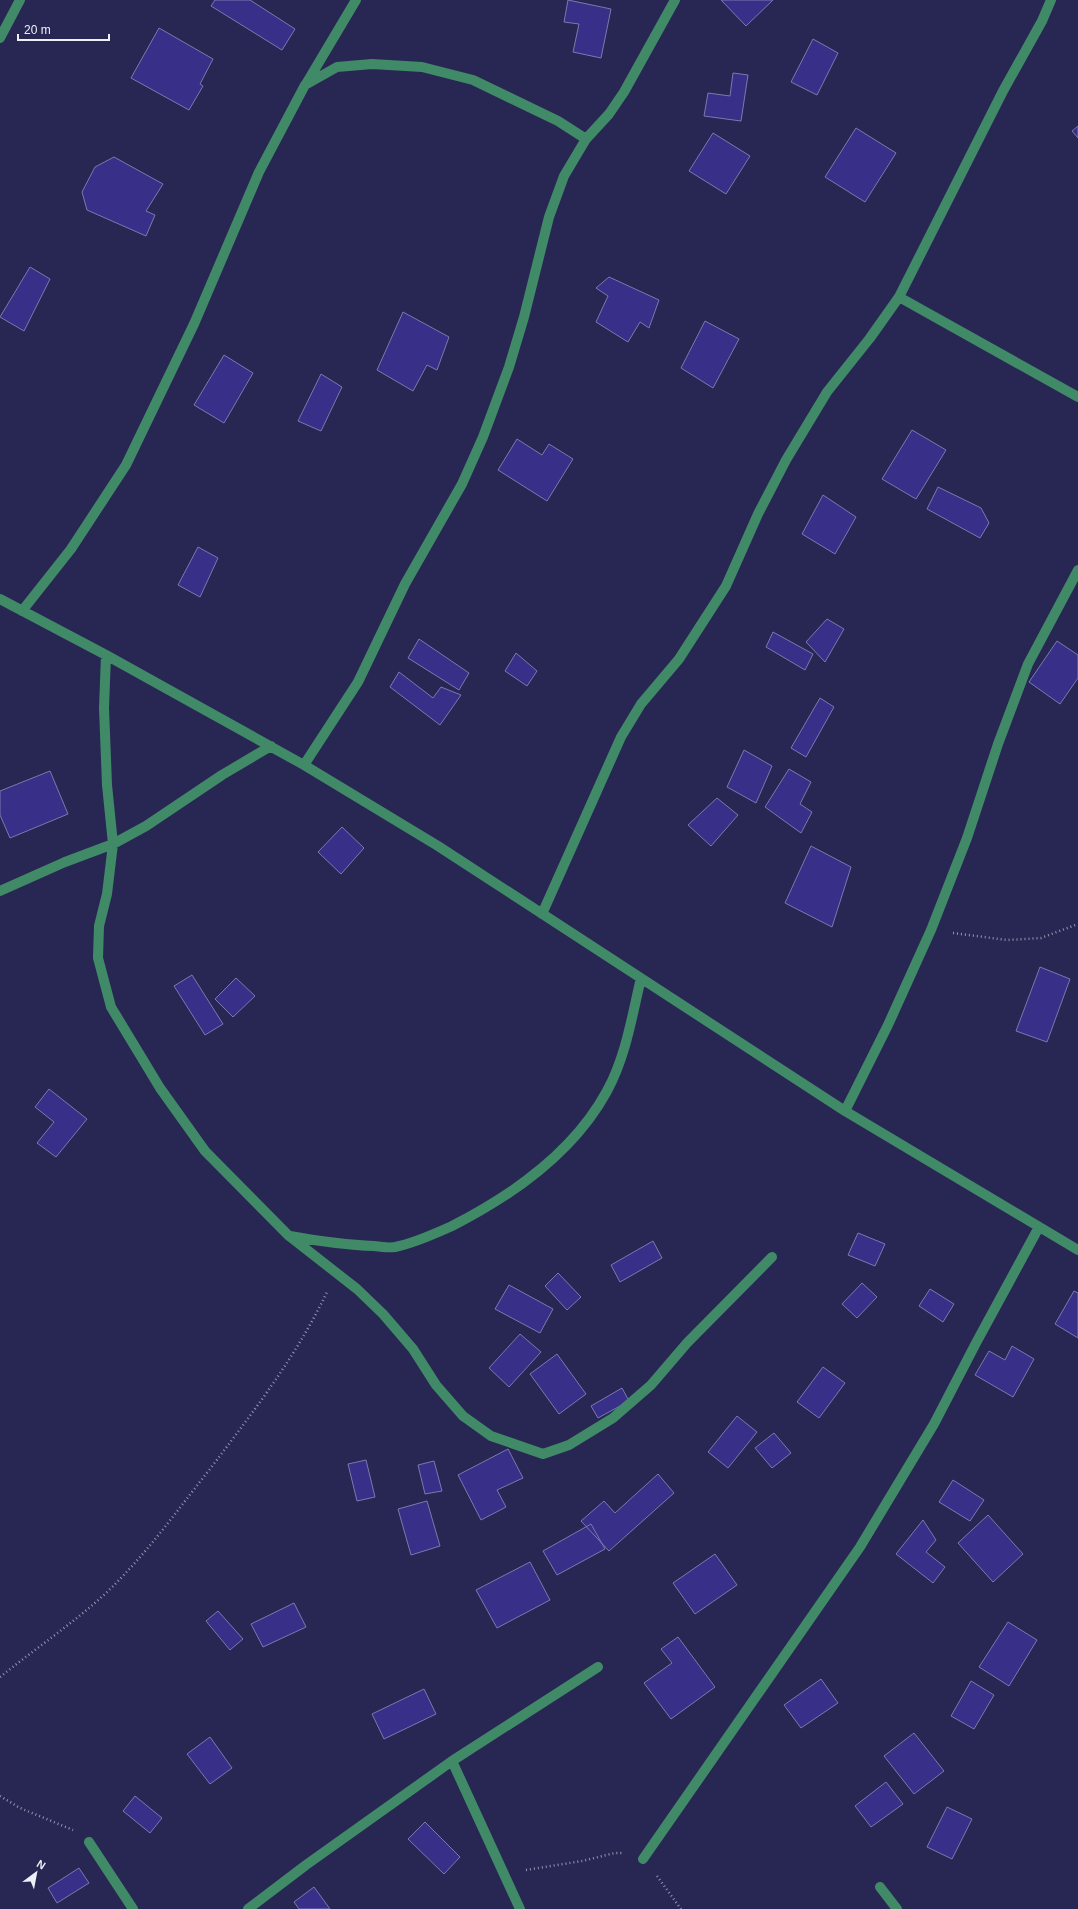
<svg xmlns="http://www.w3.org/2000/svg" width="1078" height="1909" viewBox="0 0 1078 1909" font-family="Arial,sans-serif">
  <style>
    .building { fill: #382f88; stroke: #787bae }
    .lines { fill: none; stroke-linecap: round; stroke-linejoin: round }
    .path { stroke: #9495af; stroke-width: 2.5; stroke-dasharray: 1 3; stroke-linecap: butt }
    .minor { stroke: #418a68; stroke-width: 10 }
  </style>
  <rect width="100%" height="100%" fill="#282753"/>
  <path class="building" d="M215 0H250L295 29 282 50 211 6Z
    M568 0 611 9 601 58 573 52 579 24 564 22Z
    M721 0H773L746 26Z
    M159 28 213 59 200 84 203 86 189 110 131 78Z
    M813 39 838 53 817 95 791 82Z
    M733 73 748 75 741 121 704 116 708 93 730 96Z
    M1078 126V138L1072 131Z
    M856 128 896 153 865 202 825 177Z
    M713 133 750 156 726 194 689 171Z
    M114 157 163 184 146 211 155 215 146 236 87 210 82 192 95 167Z
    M30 267 50 279 24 331 0 317Z
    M609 277 659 300 649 328 640 322 628 342 596 322 608 296 596 288Z
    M403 312 449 337 437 370 427 365 413 391 377 370Z
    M705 321 739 339 713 388 681 368Z
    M224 355 253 373 224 423 194 405Z
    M321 374 342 387 321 431 298 421Z
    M912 430 946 450 916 499 882 479Z
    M517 439 542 455 549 444 573 459 547 501 498 470Z
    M938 487 981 508 989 523 980 538 927 509Z
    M823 495 856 517 835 554 802 534Z
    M198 547 218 558 200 597 178 585Z
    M827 619 844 629 825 662 806 642Z
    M773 632 813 654 805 670 766 647Z
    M419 639 469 673 459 690 408 658Z
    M1057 641 1078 655V678L1060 704 1029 682Z
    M516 653 537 671 527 686 505 671Z
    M399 672 433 698 441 687 461 695 440 725 390 687Z
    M820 698 834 707 806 757 791 748Z
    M744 750 772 766 756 803 727 787Z
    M789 769 811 782 800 804 812 812 801 833 765 807Z
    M50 771 68 814 10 838 0 815V791Z
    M717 798 738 815 711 846 688 825Z
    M342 827 364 848 341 874 318 852Z
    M811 846 851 867 832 927 785 903Z
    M1040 967 1070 979 1047 1042 1016 1031Z
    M192 975 223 1024 205 1035 174 986Z
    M236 978 255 996 233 1017 215 999Z
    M49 1089 87 1119 56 1157 37 1143 54 1122 35 1107Z
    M858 1233 885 1244 875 1266 848 1255Z
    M653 1241 662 1258 620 1282 611 1265Z
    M558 1273 581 1297 567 1310 545 1286Z
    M862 1283 877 1297 857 1318 842 1304Z
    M509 1285 553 1309 540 1333 495 1309Z
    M930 1289 954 1304 943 1322 919 1306Z
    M1074 1291 1078 1293V1338L1055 1324Z
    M520 1334 541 1352 509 1387 489 1368Z
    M1012 1346 1034 1359 1013 1397 975 1375 989 1351 1005 1360Z
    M557 1354 586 1394 559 1414 530 1374Z
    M823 1367 845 1383 819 1418 797 1402Z
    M622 1388 629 1401 598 1418 591 1406Z
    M737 1416 757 1432 728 1468 708 1452Z
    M774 1433 791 1453 772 1468 755 1448Z
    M508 1449 523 1478 497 1490 506 1507 481 1520 458 1475Z
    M366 1460 375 1497 357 1501 348 1464Z
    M434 1461 442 1491 425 1494 418 1465Z
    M658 1474 674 1493 609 1551 581 1521 604 1501 615 1513Z
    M953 1480 984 1500 970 1521 939 1502Z
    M427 1501 440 1546 411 1555 398 1509Z
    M988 1515 1023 1554 993 1582 958 1543Z
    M923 1520 936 1540 926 1552 945 1567 933 1583 896 1554Z
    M591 1524 605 1549 557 1575 543 1551Z
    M715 1554 737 1585 695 1614 673 1583Z
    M530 1562 550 1600 497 1628 476 1590Z
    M294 1603 306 1627 263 1647 251 1624Z
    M218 1611 243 1639 230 1650 206 1621Z
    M1008 1622 1037 1640 1009 1686 979 1667Z
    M678 1637 715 1687 671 1719 644 1683 672 1663 661 1649Z
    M821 1679 838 1703 801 1728 784 1705Z
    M971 1681 994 1695 974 1729 951 1716Z
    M424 1689 436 1714 384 1739 372 1714Z
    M914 1733 944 1771 914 1794 884 1756Z
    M210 1737 232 1768 210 1784 187 1754Z
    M886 1782 903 1804 871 1827 855 1806Z
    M135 1796 162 1818 150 1833 123 1811Z
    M947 1807 972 1819 952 1859 927 1847Z
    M425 1822 460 1857 444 1874 408 1839Z
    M79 1868 89 1883 57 1903 48 1888Z
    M314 1887 330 1909H299L294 1902Z"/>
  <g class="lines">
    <path class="path" d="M953 933 1007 940 1041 938 1078 924
      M0 1677C35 1649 72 1624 105 1594 145 1556 176 1512 210 1469 253 1412 296 1357 327 1292
      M0 1796 20 1808 73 1830
      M526 1870 582 1861 615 1853H623
      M657 1876 681 1909"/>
    <path class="minor" d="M0 38 20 0
      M306 84 356 0
      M899 297 1078 397
      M0 599 106 655 304 765 438 846 845 1111 1078 1250
      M22 611 71 549 126 465 194 324 259 172 305 85 337 67 372 64 422 67 473 80 558 121 586 139
      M106 655 104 708 107 785 113 844 107 894 99 926 98 958 111 1007 160 1088 205 1151 288 1235 357 1289 383 1314 413 1349 436 1385 463 1416 491 1436 543 1454 569 1445 613 1418 651 1385 687 1343 772 1257
      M304 765 358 682 405 584 462 484 483 437 509 367 524 317 549 217 564 176 586 139 609 114 624 92 675 0
      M0 891 65 862 113 844 146 826 222 775 271 746
      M542 914 621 737 641 704 679 659 726 586 758 514 786 460 827 392 870 338 899 297 1003 91 1042 21 1051 0
      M845 1111 888 1025 931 930 967 838 998 744 1028 664 1078 570
      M290 1236C318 1241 345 1245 374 1246 381 1247 389 1248 395 1247 415 1243 434 1234 452 1226 513 1195 574 1152 607 1091 626 1056 632 1016 641 978
      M452 1761 520 1909
      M89 1842 133 1909
      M643 1859 860 1547 934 1424 976 1343 1039 1227
      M880 1887 897 1909
      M248 1909 306 1865 452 1761 598 1667"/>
  </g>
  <g transform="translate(36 1873) rotate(32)" stroke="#282753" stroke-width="3" paint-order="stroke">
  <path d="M0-3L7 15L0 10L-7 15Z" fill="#edeffa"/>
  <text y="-6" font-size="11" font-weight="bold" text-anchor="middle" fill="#edeffa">N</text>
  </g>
  <path d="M18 34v6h91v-6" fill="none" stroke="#edeffa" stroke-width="2"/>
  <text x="24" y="34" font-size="12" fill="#edeffa" stroke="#282753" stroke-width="3" paint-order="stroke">20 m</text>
</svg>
